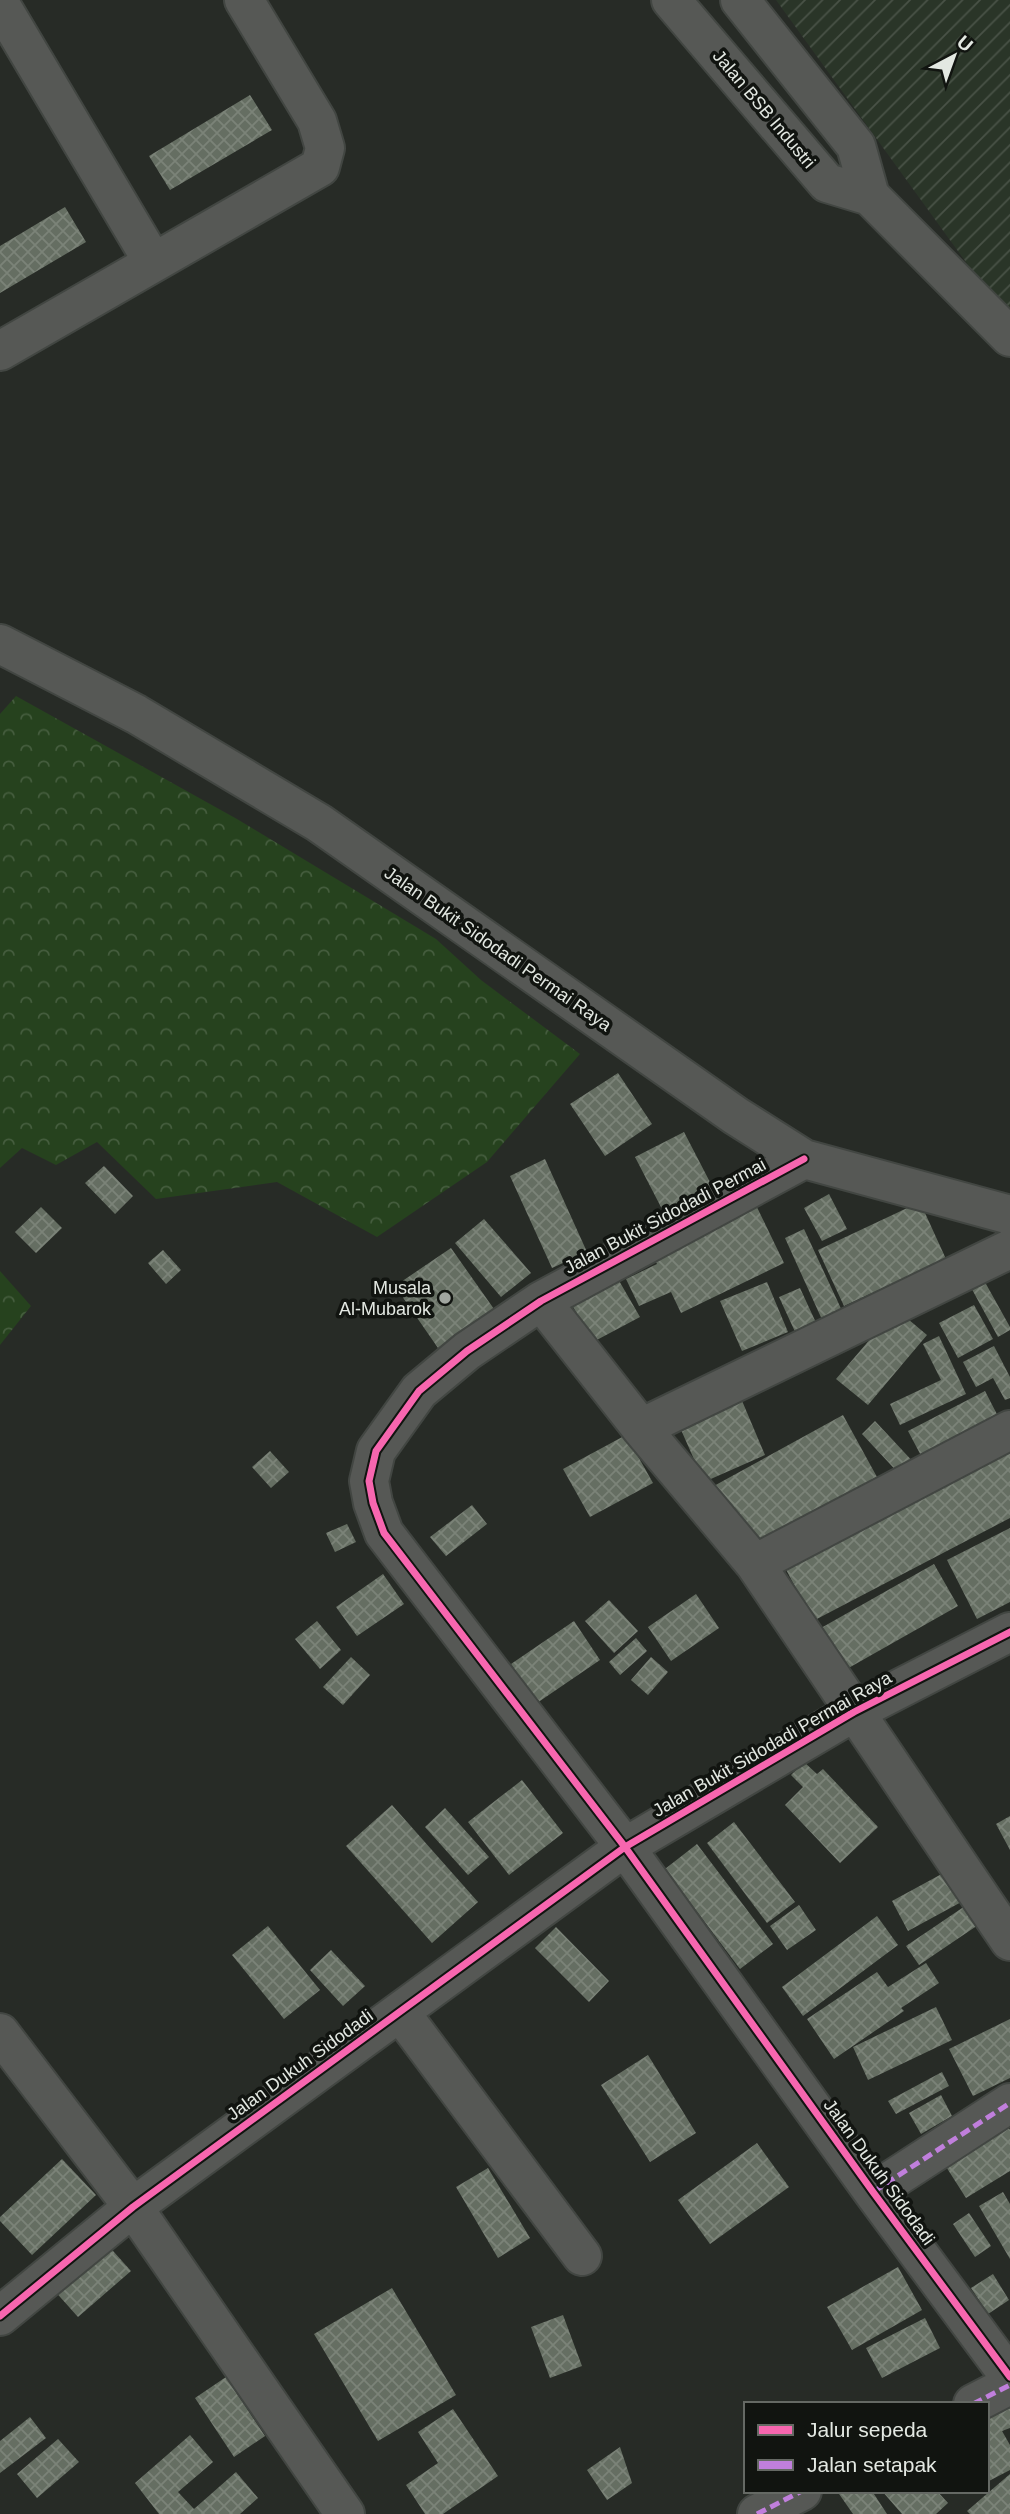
<svg xmlns="http://www.w3.org/2000/svg" width="1010" height="2514" viewBox="0 0 1010 2514" font-family="Helvetica,sans-serif">
  <style>
    .industrial { fill: url(#industrial-furrows) }
    .forest { fill: url(#forest-crowns) }
    .building { fill: url(#building-cross-hatch) }
    .lines { fill: none; stroke-linecap: round; stroke-linejoin: round }
    .minor-casing { stroke: #424642; stroke-width: 42 }
    .minor { stroke: #565855; stroke-width: 38 }
    .quiet { stroke: #c07fdc; stroke-width: 5; stroke-dasharray: 10 5; stroke-linecap: butt }
    .cycleway-casing { stroke: #111410; stroke-width: 11 }
    .cycleway { stroke: #f766af; stroke-width: 7 }
    .poi-dot { fill: #a1a6a0; stroke: #111410; stroke-width: 2.5 }
    .labels { text-anchor: middle; dominant-baseline: central; stroke-width: 7; stroke-linejoin: round; paint-order: stroke }
    .street-label { font-size: 18px; fill: #e3e8e2; stroke: #111410 }
    .poi-label { font-size: 18px; fill: #e3e8e2; stroke: #111410; text-anchor: end }
  </style>
  <defs>
    <pattern id="industrial-furrows" width="10" height="10" patternUnits="userSpaceOnUse" patternTransform="scale(1.75)"><rect width="10" height="10" fill="#2a3528"/><path d="M-1 1l2-2M0 10L10 0M9 11l2-2" fill="none" stroke="#495247"/></pattern>
    <pattern id="forest-crowns" width="20" height="18" patternUnits="userSpaceOnUse" patternTransform="scale(1.75)"><rect width="20" height="18" fill="#26421e"/><path d="M2 6a3 3 0 1 1 6 0M12 15a3 3 0 1 1 6 0" fill="none" stroke="#455d3e"/></pattern>
    <pattern id="building-cross-hatch" width="8" height="8" patternUnits="userSpaceOnUse" patternTransform="scale(1.75)"><rect width="8" height="8" fill="#656e62"/><path d="M0 0l8 8M0 8l8-8" fill="none" stroke="#7b8378"/></pattern>
  </defs>
  <rect width="100%" height="100%" fill="#272b26"/>
  <path class="industrial" d="M776 0H1010V323Z"/>
  <path class="forest" d="M16 696 237 819 436 939 481 980 580 1054 487 1162 377 1237 277 1182 156 1199 97 1142 56 1165 22 1148 0 1168V714Z
    M0 1271 31 1306 0 1345Z"/>
  <path class="building" d="M250 95 272 130 170 190 149 156Z
    M65 207 86 242 0 293V246Z
    M618 1073 652 1124 605 1156 570 1104Z
    M684 1132 712 1186 663 1211 635 1157Z
    M545 1159 587 1252 552 1268 510 1176Z
    M104 1166 133 1196 115 1214 85 1183Z
    M829 1194 847 1229 822 1241 804 1208Z
    M754 1201 784 1263 681 1313 671 1292 639 1306 626 1279 657 1264 651 1251Z
    M920 1202 946 1259 844 1306 818 1250Z
    M41 1207 62 1228 36 1253 15 1232Z
    M484 1219 531 1273 501 1297 455 1243Z
    M804 1229 844 1315 824 1324 785 1238Z
    M451 1248 494 1309 438 1348 395 1286Z
    M163 1250 181 1270 166 1284 148 1263Z
    M614 1272 640 1317 593 1342 568 1298Z
    M981 1275 1010 1327V1330L998 1337 968 1282Z
    M767 1282 788 1332 742 1351 720 1301Z
    M800 1288 818 1327 797 1336 779 1297Z
    M974 1305 993 1339 958 1358 939 1323Z
    M896 1309 927 1335 868 1405 836 1379Z
    M939 1336 966 1394 900 1425 890 1404 941 1380 923 1344Z
    M994 1346 1010 1377V1398L1005 1400 993 1378 976 1387 963 1362Z
    M985 1391 1002 1424 926 1465 908 1431Z
    M740 1396 765 1455 704 1482 678 1423Z
    M843 1415 877 1477 746 1548 712 1487Z
    M875 1421 917 1466 903 1478 862 1434Z
    M626 1435 653 1483 590 1517 563 1469Z
    M1010 1439V1518L813 1621 781 1560Z
    M270 1451 289 1472 271 1488 252 1467Z
    M472 1505 487 1524 446 1556 430 1537Z
    M347 1524 356 1542 335 1552 326 1533Z
    M1010 1528V1602L977 1619 947 1560Z
    M934 1564 958 1606 845 1670 821 1628Z
    M383 1574 404 1604 357 1636 336 1607Z
    M696 1594 719 1628 671 1661 648 1627Z
    M609 1600 638 1631 614 1653 585 1621Z
    M317 1621 341 1650 320 1669 295 1639Z
    M574 1621 600 1660 537 1703 511 1664Z
    M636 1638 647 1651 620 1675 609 1662Z
    M351 1657 370 1675 343 1705 323 1687Z
    M651 1657 668 1672 648 1695 631 1680Z
    M804 1762 817 1774 823 1769 878 1827 840 1863 785 1805 803 1787 791 1775Z
    M522 1780 563 1833 509 1875 468 1822Z
    M392 1805 478 1902 432 1943 346 1846Z
    M445 1808 489 1857 468 1875 425 1827Z
    M1010 1816V1850L996 1824Z
    M734 1822 795 1902 767 1923 707 1843Z
    M697 1844 773 1944 740 1969 665 1869Z
    M949 1870 965 1900 908 1931 892 1901Z
    M968 1904 981 1923 919 1965 906 1946Z
    M799 1905 816 1930 787 1950 770 1926Z
    M877 1916 898 1945 803 2016 782 1987Z
    M268 1926 320 1990 284 2019 232 1955Z
    M556 1927 609 1981 589 2002 535 1948Z
    M331 1950 365 1986 343 2006 310 1970Z
    M926 1963 939 1983 901 2008 904 2011 834 2059 807 2019 877 1972 888 1987Z
    M936 2007 952 2040 868 2080 853 2047Z
    M1010 2019V2078L973 2096 949 2049Z
    M648 2055 696 2133 650 2162 601 2085Z
    M942 2072 949 2086 896 2114 888 2101Z
    M941 2095 952 2116 921 2134 909 2113Z
    M1006 2123 1010 2130V2171L966 2198 943 2162Z
    M757 2143 789 2187 710 2244 678 2200Z
    M62 2159 96 2195 32 2255 0 2221V2217Z
    M488 2168 530 2238 498 2258 456 2187Z
    M1003 2192 1010 2204V2259L979 2206Z
    M969 2213 991 2246 975 2257 953 2224Z
    M105 2242 131 2271 78 2317 52 2288Z
    M898 2267 922 2310 852 2350 827 2307Z
    M993 2274 1009 2300 988 2314 971 2288Z
    M392 2288 456 2395 378 2441 314 2334Z
    M563 2315 582 2366 550 2378 531 2327Z
    M925 2318 940 2348 882 2378 866 2348Z
    M226 2377 265 2436 234 2457 195 2398Z
    M1001 2392 1010 2409V2428L1002 2431 1010 2445V2470L987 2482V2404Z
    M453 2409 498 2476 443 2514H425L406 2485 438 2463 418 2432Z
    M30 2417 46 2438 0 2473V2441Z
    M190 2435 213 2462 178 2492 194 2509 236 2472 258 2498 240 2514H159L135 2483Z
    M58 2439 79 2462 37 2498 17 2474Z
    M620 2447 632 2483 607 2500 587 2470Z
    M1010 2474V2514H970L967 2511Z
    M837 2491H872L887 2514H853Z
    M882 2491H937L948 2503 936 2514H902Z"/>
  <g class="lines">
    <g class="minor-casing">
      <path id="minor" d="M671 0 827 183 870 196 1010 337
        M740 0 856 146 870 196
        M0 4 153 262
        M0 351 320 167 325 148 317 121 244 0
        M0 644 136 714 319 823 736 1116 804 1159 1010 1215
        M804 1159 541 1301 467 1351 419 1391 376 1451 369 1481 373 1503 384 1533 625 1847 873 2192 1010 2377
        M541 1301 641 1428 755 1564 1010 1941
        M641 1428 1010 1249
        M755 1564 1010 1430
        M400 2012 582 2256
        M0 2033 133 2207 345 2514
        M873 2192 1010 2103
        M0 2316 133 2207 625 1847 854 1712 1010 1632
        M973 2404 1010 2385
        M757 2514 802 2491"/>
    </g>
    <use href="#minor" class="minor"/>
    <path class="quiet" d="M873 2192 1010 2103
      M973 2404 1010 2385
      M757 2514 802 2491"/>
    <g class="cycleway-casing">
      <path id="cycleway" d="M804 1159 541 1301 467 1351 419 1391 376 1451 369 1481 373 1503 384 1533 625 1847 873 2192 1010 2377
        M0 2316 133 2207 625 1847 854 1712 1010 1632"/>
    </g>
    <use href="#cycleway" class="cycleway"/>
  </g>
  <circle class="poi-dot" cx="445" cy="1298" r="7"/>
  <g class="labels">
    <g class="street-label">
      <text transform="translate(764 109) rotate(50)">Jalan BSB Industri</text>
      <text transform="translate(498 949) rotate(35)">Jalan Bukit Sidodadi Permai Raya</text>
      <text transform="translate(665 1216) rotate(-28)">Jalan Bukit Sidodadi Permai</text>
      <text transform="translate(772 1744) rotate(-30)">Jalan Bukit Sidodadi Permai Raya</text>
      <text transform="translate(300 2065) rotate(-36)">Jalan Dukuh Sidodadi</text>
      <text transform="translate(879 2172) rotate(54)">Jalan Dukuh Sidodadi</text>
    </g>
    <g class="poi-label">
      <text x="431" y="1288">Musala<tspan x="431" dy="21">Al-Mubarok</tspan></text>
    </g>
  </g>
  <rect x="744" y="2402" width="245" height="91" fill="#111410" stroke="#656964" stroke-width="2"/>
  <rect x="758" y="2425" width="35" height="10" fill="#f766af" stroke="#656964" stroke-width="2"/>
  <text x="807" y="2437" font-size="21" fill="#e3e8e2">Jalur sepeda</text>
  <rect x="758" y="2460" width="35" height="10" fill="#c07fdc" stroke="#656964" stroke-width="2"/>
  <text x="807" y="2472" font-size="21" fill="#e3e8e2">Jalan setapak</text>
  <g transform="translate(954 56) rotate(41)" stroke="#111410" stroke-width="5" paint-order="stroke">
  <path d="M0-5L12 26L0 18L-12 26Z" fill="#e3e8e2"/>
  <text y="-10" font-size="19" font-weight="bold" text-anchor="middle" fill="#e3e8e2">U</text>
  </g>
</svg>
